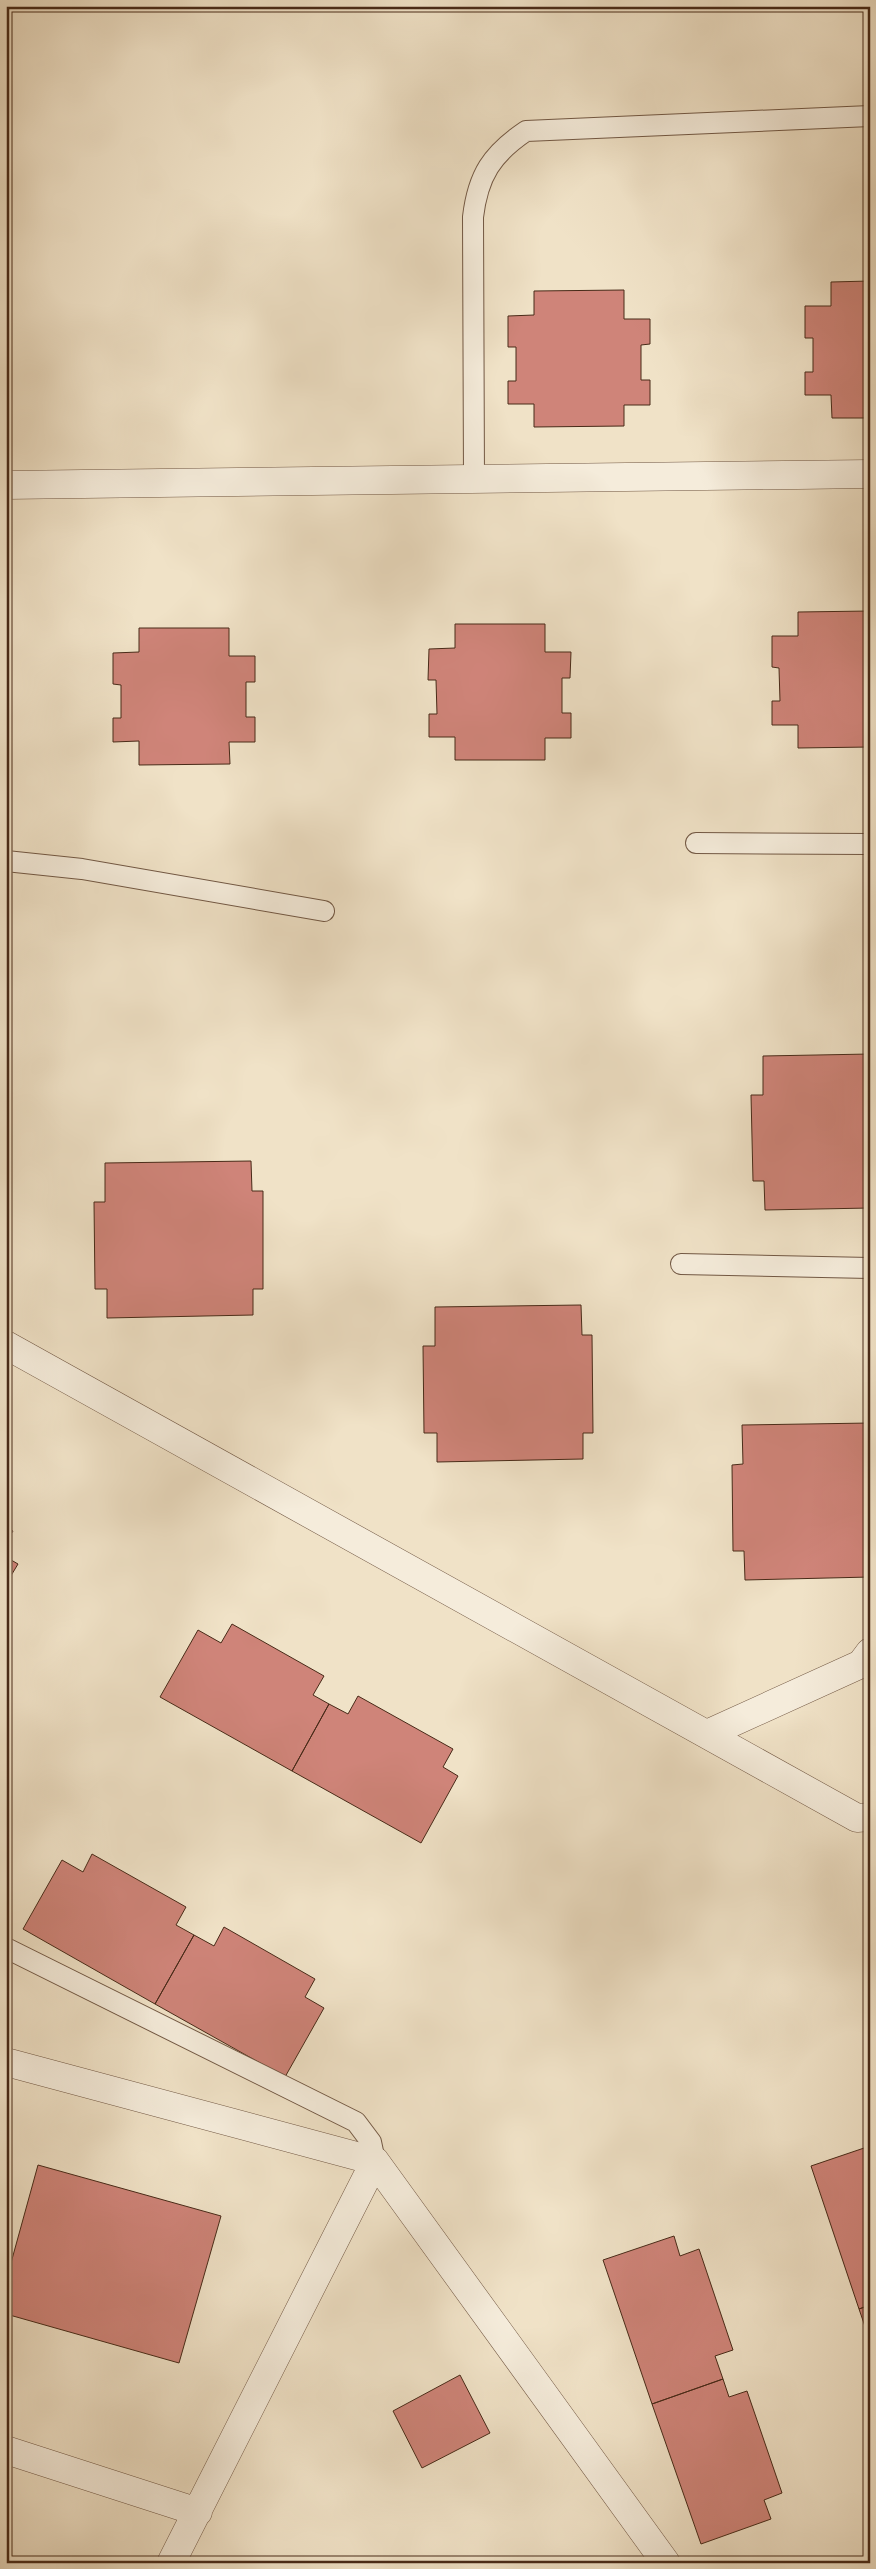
<svg xmlns="http://www.w3.org/2000/svg" width="876" height="2569" viewBox="0 0 876 2569" font-family="'Libre Bodoni',serif">
  <style>
    .building { fill: #cf8479; stroke: #482a18 }
    .lines { fill: none; stroke-linecap: round; stroke-linejoin: round }
    .service-casing { stroke: #725844; stroke-width: 22 }
    .minor-casing { stroke: #725844; stroke-width: 29 }
    .service { stroke: #f5ecdb; stroke-width: 20 }
    .minor { stroke: #f5ecdb; stroke-width: 28 }
  </style>
  <rect width="100%" height="100%" fill="#f0e2c7"/>
  <filter id="stains"><feTurbulence type="fractalNoise" baseFrequency=".004" numOctaves="4"/><feColorMatrix values="0 0 0 0 .2 0 0 0 0 .09 0 0 0 0 .02 0 0 0 .5 -.17"/></filter>
  <radialGradient id="worn" r=".72"><stop offset=".6" stop-color="#630" stop-opacity="0"/><stop offset="1" stop-color="#630" stop-opacity=".3"/></radialGradient>
  <path class="building" d="M870 281V418H832L831 395H805V372H813V338H805V306H831V282Z
    M624 290V319H650V344L641 345V380H650V405H624V426L534 427V404H508V381H516V347H508V316L534 315V291Z
    M870 611V747L798 748V725H772V701H780L779 668 772 667V636H798V612Z
    M455 624H545V652H571L570 678H562V713H571V738H545V760H455V737H429V714H437L436 680H428L429 649 455 648Z
    M139 628H229V656H255V682H246V717H255V742H229L230 764 139 765V741L113 742V718H121V685L113 684V653L139 652Z
    M870 1054V1208L765 1210 764 1181H753L751 1095H763V1056Z
    M251 1161 252 1191H263V1289H253V1315L107 1318V1289H95L94 1202H105V1163Z
    M581 1305 582 1335H592L593 1433H583V1459L437 1462V1433H424L423 1346H435V1307Z
    M870 1423V1577L745 1580 744 1551H733L732 1465 743 1464 742 1425Z
    M6 1527 13 1531 6 1542Z
    M6 1557 18 1564 6 1584Z
    M232 1624 324 1676 313 1695 329 1704 292 1771 160 1697 198 1630 221 1643Z
    M358 1696 453 1749 443 1767 458 1776 421 1843 292 1771 329 1704 348 1714Z
    M92 1854 186 1907 176 1925 194 1935 155 2004 23 1929 62 1860 83 1872Z
    M224 1927 315 1979 305 1997 324 2008 285 2077 155 2004 194 1935 214 1946Z
    M870 2146V2305L859 2309 811 2166Z
    M38 2165 221 2216 179 2363 6 2314V2281Z
    M674 2236 680 2256 699 2249 733 2350 715 2356 723 2379 652 2404 603 2260Z
    M870 2305V2341L859 2309Z
    M460 2375 490 2433 422 2468 393 2411Z
    M723 2379 729 2397 747 2391 782 2493 764 2500 771 2519 701 2544 652 2404Z"/>
  <g class="lines">
    <g class="service-casing">
      <path id="service" d="M474 479 473 217C478 175 492 154 526 131L870 116
        M696 843 870 844
        M6 861 82 869 324 911
        M681 1264 870 1268
        M6 1948 356 2122 371 2142 375 2161"/>
    </g>
    <g class="minor-casing">
      <path id="minor" d="M6 485 870 474
        M6 1345 857 1818 870 1817
        M707 1734 861 1664 870 1652
        M6 2062 375 2161 666 2563
        M6 2450 198 2512
        M171 2563 375 2161"/>
    </g>
    <use href="#service" class="service"/>
    <use href="#minor" class="minor"/>
  </g>
  <rect width="876" height="2569" fill="none" stroke="#f0e2c7" stroke-width="25"/>
  <rect x="8" y="8" width="861" height="2554" fill="none" stroke="#482a18" stroke-width="2.5"/>
  <rect x="12" y="12" width="851" height="2544" fill="none" stroke="#482a18"/>
  <rect width="100%" height="100%" filter="url(#stains)"/>
  <rect width="100%" height="100%" fill="url(#worn)"/>
</svg>
